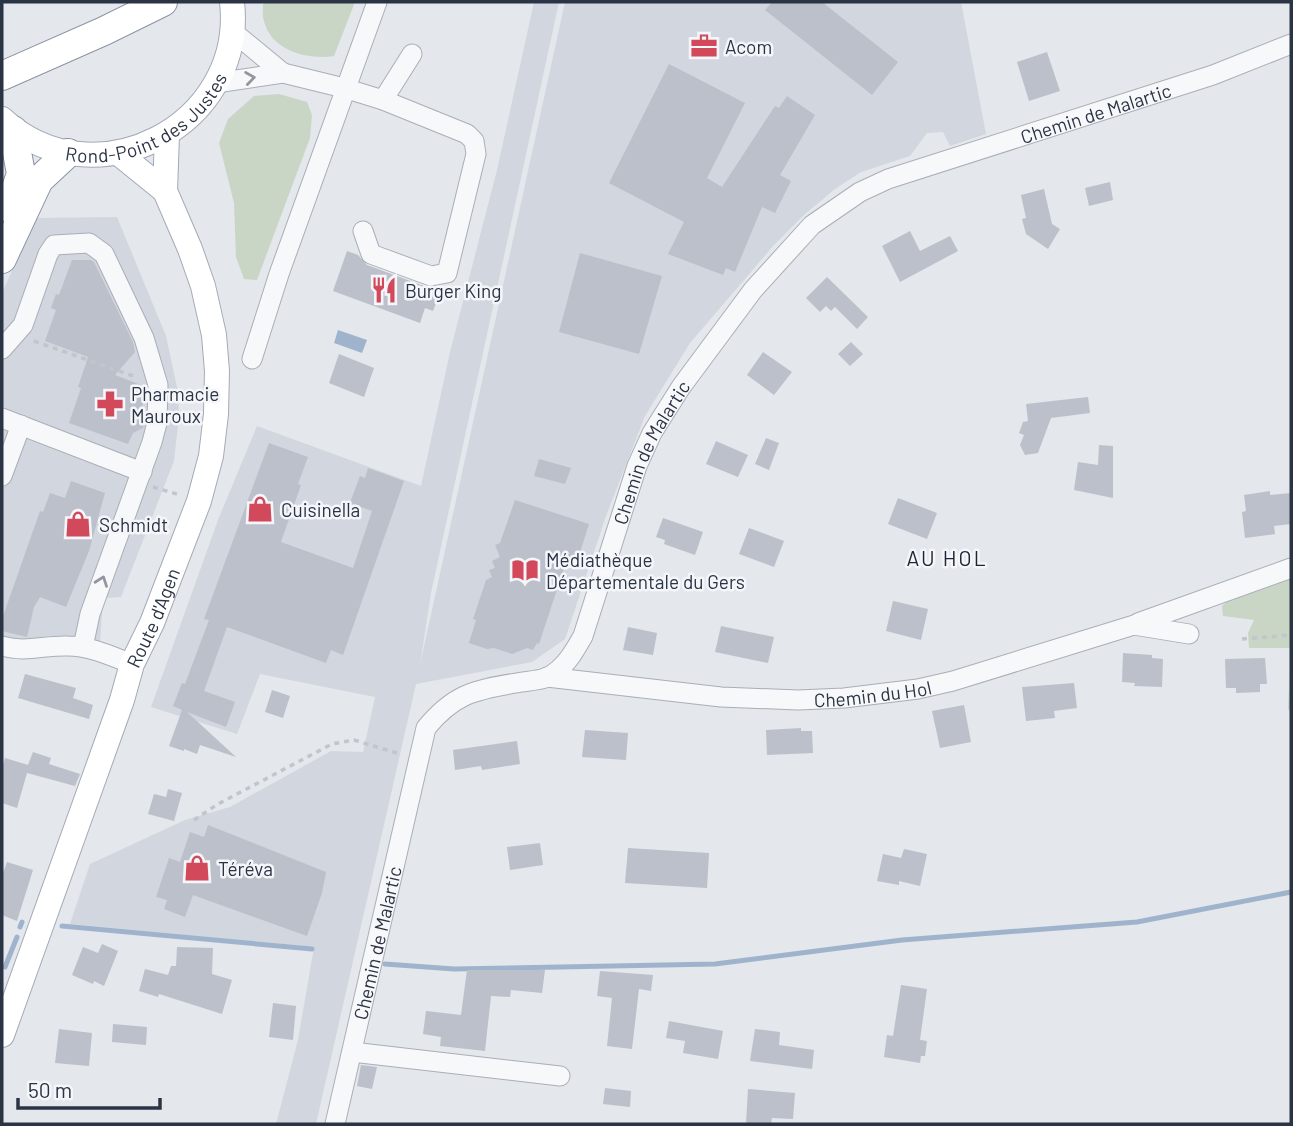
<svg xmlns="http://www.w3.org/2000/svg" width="1293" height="1126" viewBox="0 0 1293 1126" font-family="Barlow,sans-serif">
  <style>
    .built { fill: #d2d6de }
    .green { fill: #c9d6c5 }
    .water { fill: #9fb4cc }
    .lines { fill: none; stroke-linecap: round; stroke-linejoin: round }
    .stream { stroke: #9fb4cc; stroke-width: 5 }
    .building { fill: #bbc0ca }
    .minor-casing { stroke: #a9aeb7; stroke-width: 21 }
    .major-casing { stroke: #a3abb8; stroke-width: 26 }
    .highway-casing { stroke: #8b94a3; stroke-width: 30 }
    .path { stroke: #c2c5cb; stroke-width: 3.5; stroke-dasharray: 5 5; stroke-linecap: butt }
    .minor { stroke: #f7f8fa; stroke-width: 19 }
    .major { stroke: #fff; stroke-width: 24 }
    .highway { stroke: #fff; stroke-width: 28 }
    .oneway { stroke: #9196a0 }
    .labels { text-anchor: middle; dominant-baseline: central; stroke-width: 5; stroke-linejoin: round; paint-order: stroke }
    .poi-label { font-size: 19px; fill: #2b3445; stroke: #f4f6f9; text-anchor: start }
    .street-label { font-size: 19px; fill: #2b3445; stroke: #f4f6f9 }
    .neighbourhood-label { font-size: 21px; letter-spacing: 2px; fill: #1d2536; stroke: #f4f6f9 }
  </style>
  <rect width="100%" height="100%" fill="#e4e7ec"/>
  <path class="built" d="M534 2H559L431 593 420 665 565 2H961L986 134 950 146 943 132 927 133 910 156 861 172 835 189 805 214 774 245 690 343 645 416 606 516 565 639 532 662 416 684 316 1124H276L298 1040 314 947 70 924 90 864 185 820 230 807 331 751 363 752 375 697 260 674 237 734 151 707 218 520 257 426 421 486 450 352 497 170Z
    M117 217 166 336 178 392 179 416 174 461 121 597 103 598 100 643 75 636 32 644 2 637V293L36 218Z"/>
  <path class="green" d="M267 2H355L334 56C308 60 271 51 264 21 262 16 263 9 263 4Z
    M279 94 307 102 312 115 310 138 257 280 244 279 236 257 234 203 219 143 228 119 254 96Z
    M1291 577V712L1288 709 1291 648H1249L1248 633 1254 620 1223 616 1222 606 1231 598Z"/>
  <path class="water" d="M338 330 367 340 362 353 334 343Z"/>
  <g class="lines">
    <path class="stream" d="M62 926 312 949
      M20 927 22 922
      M385 964 454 969 715 964 902 940 1137 922 1291 892
      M5 967 17 937"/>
  </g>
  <path class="building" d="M772 2H822L898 62 872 95 765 10Z
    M1047 52 1060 91 1029 101 1017 62Z
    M669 64 745 103 707 178 722 187 775 106 779 108 787 96 815 115 780 175 791 181 775 213 762 207 735 272 726 268 723 275 668 254 684 222 609 183Z
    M1110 182 1113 200 1089 206 1085 188Z
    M1044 189 1052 224 1060 229 1048 249 1026 234 1022 219 1026 218 1021 195Z
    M910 231 920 251 950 236 958 251 900 282 882 246Z
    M347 251 358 255 367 265 440 292 433 311 425 308 420 323 333 291Z
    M580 253 662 276 639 354 559 332Z
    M72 260H91L94 262 133 342 135 352 115 375 146 387 145 398 140 412 145 422 143 428 133 433 128 444 69 423 81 388 78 387 88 357 45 341 56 310 51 308 56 294 59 295Z
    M827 277 868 317 857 329 835 307 831 311 826 306 820 312 806 298Z
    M851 342 863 354 850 366 838 354Z
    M763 352 792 372 774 395 747 375Z
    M339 354 374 368 364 397 329 383Z
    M1088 397 1090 413 1051 418 1038 453 1025 455 1020 445 1024 435 1019 433 1023 422 1028 421 1026 404Z
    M766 438 779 443 769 470 755 464Z
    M716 441 748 455 738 477 706 464Z
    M269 443 308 457 298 484 301 485 281 542 353 568 372 511 350 503 360 476 365 478 368 468 404 481 343 655 331 650 326 663 227 627 204 691 235 702 226 727 187 712 236 757 200 745 197 754 184 749V751L169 746 182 710 173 706 182 683 185 684 209 620 204 619Z
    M1099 445 1113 446V498L1074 490 1078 462 1098 465Z
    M539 459 571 468 565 484 534 476Z
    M71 481 105 493 89 551 66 607 40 597 34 607 27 637 2 631V619L40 511 43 512 50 493 65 498Z
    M1270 491V495L1291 493V524L1274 526 1275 534 1245 538 1242 512 1246 511 1244 495Z
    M898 498 937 513 927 539 888 524Z
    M515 500 589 524 575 568 565 565 539 644 537 643 533 650 527 648 512 654 494 648 487 649 469 643 476 620 473 619 486 580 492 577 489 570 495 568 492 561 500 557 495 545 500 543Z
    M663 518 703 532 695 555 664 544 665 540 656 537Z
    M749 528 784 541 774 567 739 554Z
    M893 601 928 609 921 640 886 631Z
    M721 626 774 637 768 663 715 652Z
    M628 627 657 633 653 655 623 650Z
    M1123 653 1152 655V658L1163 659 1162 687 1134 686 1135 683 1122 682Z
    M1265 658 1267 684H1260V692L1236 693V688H1226L1225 659Z
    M25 674 76 688 73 698 93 705 89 719 18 698Z
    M1074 683 1077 708 1054 711 1055 718 1026 721 1022 687Z
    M272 690 290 696 283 718 265 712Z
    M964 705 971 742 940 748 932 711Z
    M801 728V731H812L813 753 767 755 766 730Z
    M585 730 628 733 626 760 582 757Z
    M517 741 520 764 482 770 481 766 455 770 453 750Z
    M33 752 51 758 49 764 80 774 75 786 27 773 17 808 2 803V769L5 758 28 765Z
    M168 789 182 793 174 821 148 814 154 794 166 797Z
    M208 825 326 872 322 893 307 936 193 895 185 917 164 909 167 900 156 897 169 858 180 862 190 832 204 837Z
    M540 843 543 865 510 870 507 847Z
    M628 848 709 853 707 888 625 883Z
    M904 849 927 854 920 886 899 881V885L877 881 883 854 901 858Z
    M7 862 33 870 17 921 2 915V876Z
    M102 944 118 951 104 986 94 981 93 984 72 975 83 947 98 953Z
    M177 947 213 948 212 974 232 980 222 1014 159 994 158 997 139 991 145 969 168 975 171 966H176Z
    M467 970H545L542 993 511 990 510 997 491 996 485 1051 440 1046 441 1037 423 1034 426 1011 461 1015Z
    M600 971 653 975 651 991 639 989 632 1049 607 1046 612 998 597 996Z
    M901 985 927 989 920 1040 927 1041 925 1056H921L920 1063 884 1057 887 1035 893 1036Z
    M273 1003 296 1006 293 1040 269 1037Z
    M669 1021 723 1031 718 1059 683 1053 685 1041 666 1038Z
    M113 1024 147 1027 146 1045 112 1042Z
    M59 1029 92 1033 89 1066 55 1063Z
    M755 1029 780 1032 779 1045 814 1050 812 1069 750 1061Z
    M361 1065 377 1067 372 1089 357 1086Z
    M605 1088 631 1091 630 1107 603 1104Z
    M748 1089 795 1093 793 1119 772 1118 771 1124H746Z"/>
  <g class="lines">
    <g class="minor-casing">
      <g id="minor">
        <path d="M232 31 283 73"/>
        <path d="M216 83 283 73 344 88 383 100 467 134 474 141 476 154 447 273 431 276 371 254 363 231"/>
        <path d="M383 100 412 54"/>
        <path d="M2 349 23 325 48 254 54 245 89 243 104 254 144 338 158 385 157 423 152 442 90 614 83 647"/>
        <path d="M252 359 279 274 377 2"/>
        <path d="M2 418 142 472"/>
        <path d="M2 476 21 425"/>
        <path d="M1138 623 1291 568"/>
        <path d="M2 646C25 653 45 645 68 646 90 646 111 656 132 664"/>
        <path id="s1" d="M547 677 721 697 798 700 844 698 918 689 953 681 1134 625 1189 634"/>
        <path d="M352 1052 560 1076"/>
        <path id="s2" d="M335 1124 426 728C454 694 474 690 516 683 525 681 539 681 548 677 565 668 574 652 583 636L637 466 652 433 681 387 753 290 812 225 860 192 888 179 1213 75 1291 44"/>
      </g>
    </g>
    <g class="major-casing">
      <g id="major">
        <path id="s3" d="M2 119C94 204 246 126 232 2"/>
        <path d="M118 153 165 191"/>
        <path id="s4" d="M2 1035 122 700 132 664 152 623 199 501 211 456 216 414 217 371 214 335 203 286 190 249 165 191 167 135"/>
      </g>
    </g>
    <g class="highway-casing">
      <path id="highway" d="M2 76 104 31 163 2
        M9 208 21 174 13 130
        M2 259 39 180 68 153"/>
    </g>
    <path class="path" d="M34 341 136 377
      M153 487 180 495
      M1242 639 1291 635
      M194 820 218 804 332 744 354 740 400 754"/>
    <use href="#minor" class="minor"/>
    <use href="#major" class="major"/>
    <use href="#highway" class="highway"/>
  </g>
  <defs><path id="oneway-chevron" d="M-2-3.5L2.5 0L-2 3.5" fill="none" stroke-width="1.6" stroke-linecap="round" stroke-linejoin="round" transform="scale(1.75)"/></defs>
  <g class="oneway">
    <use href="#oneway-chevron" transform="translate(250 78) rotate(-8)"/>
    <use href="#oneway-chevron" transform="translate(102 581) rotate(-70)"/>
  </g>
  <defs>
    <g id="office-bare" transform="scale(2.1)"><path d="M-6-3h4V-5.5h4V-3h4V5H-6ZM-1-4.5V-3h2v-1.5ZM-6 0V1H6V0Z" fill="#d1495b" stroke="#f4f6f9" stroke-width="2.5" paint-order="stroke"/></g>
    <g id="restaurant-bare" transform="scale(2.1)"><path d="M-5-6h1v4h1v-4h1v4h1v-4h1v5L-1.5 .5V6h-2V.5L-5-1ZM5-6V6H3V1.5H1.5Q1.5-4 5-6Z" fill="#d1495b" stroke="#f4f6f9" stroke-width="2.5" paint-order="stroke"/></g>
    <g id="pharmacy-bare" transform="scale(2.1)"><path d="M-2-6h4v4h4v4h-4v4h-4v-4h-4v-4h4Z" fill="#d1495b" stroke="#f4f6f9" stroke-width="2.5" paint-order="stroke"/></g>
    <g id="shop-bare" transform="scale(2.1)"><path d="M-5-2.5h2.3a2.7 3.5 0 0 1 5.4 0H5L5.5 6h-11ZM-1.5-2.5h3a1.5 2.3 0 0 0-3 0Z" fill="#d1495b" stroke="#f4f6f9" stroke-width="2.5" paint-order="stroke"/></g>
    <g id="library-bare" transform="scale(2.1)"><path d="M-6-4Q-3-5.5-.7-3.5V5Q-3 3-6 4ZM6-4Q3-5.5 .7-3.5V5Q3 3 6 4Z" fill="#d1495b" stroke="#f4f6f9" stroke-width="2.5" paint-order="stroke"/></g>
  </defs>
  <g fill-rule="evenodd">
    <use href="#office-bare" x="704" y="46"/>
    <use href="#restaurant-bare" x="384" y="290"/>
    <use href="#pharmacy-bare" x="110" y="404"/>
    <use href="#shop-bare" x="260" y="509"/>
    <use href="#shop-bare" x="78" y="524"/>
    <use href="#library-bare" x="525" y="570"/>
    <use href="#shop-bare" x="197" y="868"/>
  </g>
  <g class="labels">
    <g class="poi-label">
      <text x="725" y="46">Acom</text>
      <text x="405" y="290">Burger King</text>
      <text x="131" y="393">Pharmacie<tspan x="131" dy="22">Mauroux</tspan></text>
      <text x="281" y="509">Cuisinella</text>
      <text x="99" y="524">Schmidt</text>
      <text x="546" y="559">Médiathèque<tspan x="546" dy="22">Départementale du Gers</tspan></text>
      <text x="218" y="868">Téréva</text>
    </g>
    <g class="street-label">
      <text stroke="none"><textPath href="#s3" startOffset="166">Rond-Point des Justes</textPath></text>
      <text stroke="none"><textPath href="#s2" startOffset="1382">Chemin de Malartic</textPath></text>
      <text stroke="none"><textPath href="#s2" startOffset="794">Chemin de Malartic</textPath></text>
      <text stroke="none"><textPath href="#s4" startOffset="444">Route d'Agen</textPath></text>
      <text stroke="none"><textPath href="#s1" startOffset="327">Chemin du Hol</textPath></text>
      <text stroke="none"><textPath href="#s2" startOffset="186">Chemin de Malartic</textPath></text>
    </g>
    <g class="neighbourhood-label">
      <text x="947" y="557">AU HOL</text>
    </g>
  </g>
  <rect width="1293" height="1126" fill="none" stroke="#2b3445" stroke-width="7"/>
  <path d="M18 1098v10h142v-10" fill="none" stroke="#2b3445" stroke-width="3.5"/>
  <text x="28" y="1098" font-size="21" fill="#2b3445" stroke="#f4f6f9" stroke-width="5" paint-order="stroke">50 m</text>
</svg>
